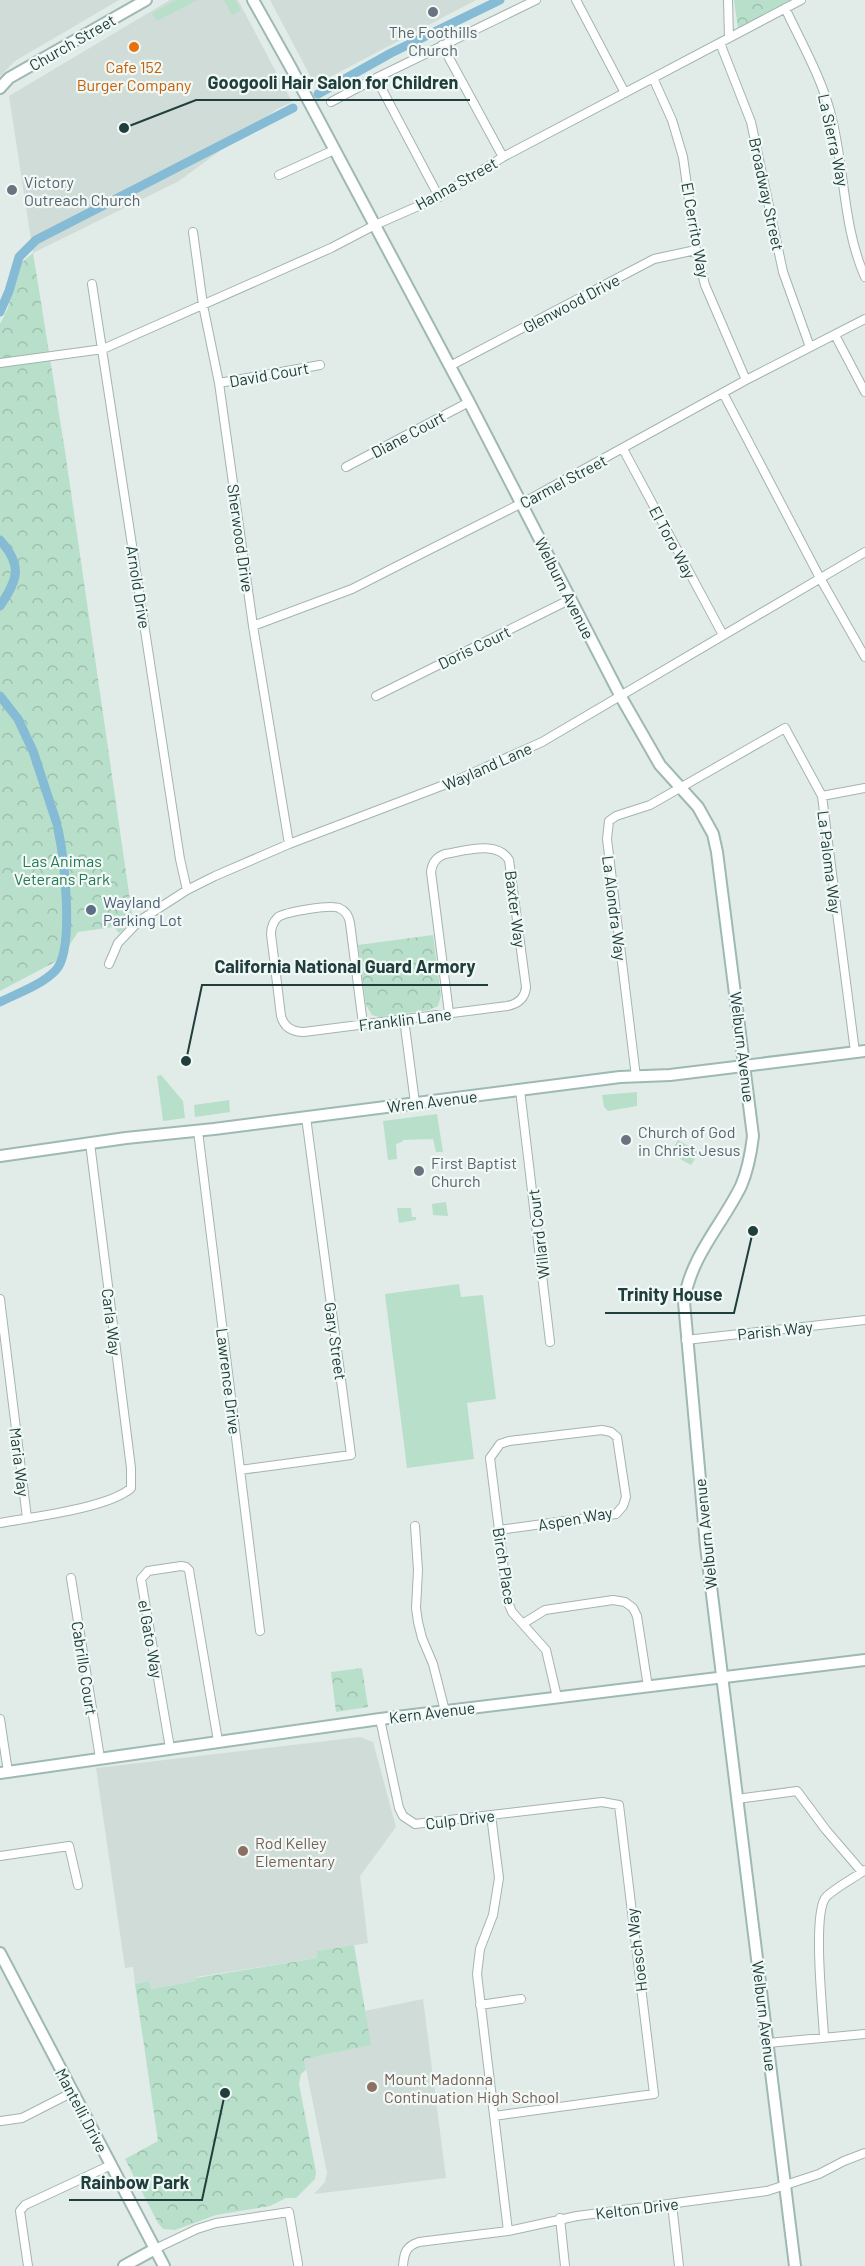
<svg xmlns="http://www.w3.org/2000/svg" width="865" height="2266" viewBox="0 0 865 2266" font-family="Barlow,sans-serif">
  <style>
    .built { fill: #cfdcd8 }
    .grass { fill: #b8dfc9 }
    .forest { fill: url(#forest-crowns) }
    .lines { fill: none; stroke-linecap: round; stroke-linejoin: round }
    .canal { stroke: #85bbd5; stroke-width: 9 }
    .street-casing { stroke: #a3b4b1; stroke-width: 10 }
    .secondary-casing { stroke: #9eb9b4; stroke-width: 14 }
    .street { stroke: #fff; stroke-width: 8 }
    .secondary { stroke: #fff; stroke-width: 10 }
    .worship-dot { fill: #6b7280; stroke: #f1f9f6; stroke-width: 2 }
    .food-dot { fill: #e8710a; stroke: #f1f9f6; stroke-width: 2 }
    .service-dot { fill: #5c6f8a; stroke: #f1f9f6; stroke-width: 2 }
    .education-dot { fill: #8d6e63; stroke: #f1f9f6; stroke-width: 2 }
    .labels { text-anchor: middle; dominant-baseline: central; stroke-width: 4.5; stroke-linejoin: round; paint-order: stroke }
    .worship-label { font-size: 16px; fill: #5b616d; stroke: #f1f9f6; text-anchor: start }
    .street-label { font-size: 16px; fill: #203e3b; stroke: #f1f9f6 }
    .food-label { font-size: 16px; fill: #c56008; stroke: #f1f9f6 }
    .park-label { font-size: 16px; fill: #277854; stroke: #f1f9f6 }
    .service-label { font-size: 16px; fill: #4e5e75; stroke: #f1f9f6; text-anchor: start }
    .education-label { font-size: 16px; fill: #785e54; stroke: #f1f9f6; text-anchor: start }
    .leader { fill: none; stroke: #203e3b; stroke-width: 2 }
    .callout-dot { fill: #203e3b; stroke: #f1f9f6; stroke-width: 2 }
    .callout-label { font-size: 18px; text-anchor: middle; font-weight: bold; fill: #203e3b; stroke: #f1f9f6; stroke-width: 4.5; stroke-linejoin: round; paint-order: stroke }
  </style>
  <defs>
    <pattern id="forest-crowns" width="20" height="18" patternUnits="userSpaceOnUse" patternTransform="scale(1.5)"><rect width="20" height="18" fill="#b8dfc9"/><path d="M2 6a3 3 0 1 1 6 0M12 15a3 3 0 1 1 6 0" fill="none" stroke="#9ec0ae"/></pattern>
  </defs>
  <rect width="100%" height="100%" fill="#e1ece9"/>
  <path class="built" d="M0 0H119L15 61 0 76Z
    M170 0H238L292 102 277 109 179 181 33 253 9 96Z
    M270 0H476L315 85Z
    M360 1737 373 1742 396 1827 360 1876 368 1943 317 1951V1958L196 1977V1981L151 1989 149 1981 135 1984 133 1967 125 1968 96 1768Z
    M423 1999 446 2178 314 2194 325 2182 327 2173 304 2059 370 2045 365 2011Z"/>
  <path class="grass" d="M177 0H197L157 21 152 13Z
    M224 0H235L241 10 232 15Z
    M161 1075 183 1101 185 1118 163 1121 157 1076Z
    M637 1092V1106L608 1111 604 1107 602 1095Z
    M229 1100 230 1112 195 1117 194 1105Z
    M437 1114 443 1152H436L433 1139 403 1140 402 1142 396 1144 397 1159 388 1160 383 1121Z
    M678 1140 699 1152 691 1165 670 1153Z
    M446 1202 448 1216 433 1215 432 1204Z
    M397 1208H411L412 1217H416V1220L399 1223Z
    M459 1284 461 1297 483 1295 496 1399 467 1403 474 1459 407 1468 385 1294Z"/>
  <path class="forest" d="M734 0H794L738 29Z
    M33 253 65 451 132 914 127 917 124 929 119 933 114 927 78 932 65 952 55 962 0 991V324L8 308 16 274 21 263Z
    M433 935 441 996 438 1006 429 1010 379 1017 372 1015 366 1005 358 945Z
    M362 1668 368 1707 336 1712 331 1672Z
    M354 1945 371 2045 304 2059 306 2070 301 2074 299 2084 316 2172 315 2179 296 2198H286L270 2206 216 2215 175 2230 163 2229 158 2223 125 2159 158 2141 135 1984 149 1981 151 1989 196 1981V1978L317 1958V1951Z"/>
  <g class="lines">
    <path class="canal" d="M318 94 391 53 500 0
      M0 312 9 291 19 257 36 240 293 108
      M0 540C23 566 18 579 0 606
      M0 696 18 719 33 751 57 824
      M0 1002C18 993 42 985 56 970 75 949 64 857 58 829"/>
    <g class="street-casing">
      <path id="street" d="M576 0 625 93
        M728 0 729 38
        M785 8C802 44 823 80 832 119 845 171 843 228 865 277
        M720 43 751 122 783 272 810 347
        M442 45 503 157
        M376 78 439 197
        M653 78 672 120 683 157 696 250 705 285 746 380
        M331 102 376 78 536 0
        M279 175 334 150
        M193 232 203 305 219 383 253 626 289 844
        M92 284 180 859 187 890
        M835 335 865 392
        M0 363 103 349 331 248 375 225 439 197 503 157 801 0
        M450 366 654 259 696 250
        M219 383 320 365
        M723 393 820 578 865 657
        M623 449 723 635
        M346 467 469 402
        M253 626 352 589 409 560 530 499 746 380 865 319
        M376 696 571 599
        M822 796 865 788
        M109 964 118 943 139 921 187 890 215 876 289 844 457 780 542 742 865 552
        M404 1019 415 1103
        M363 1024 350 923C349 916 346 911 339 908 331 904 286 912 278 917 273 922 271 928 271 934L281 1016C284 1027 292 1032 304 1032L507 1006C518 1004 525 998 526 987L509 860C497 840 464 851 445 854 436 857 432 863 431 872L449 1013
        M636 1077 607 839 609 821 616 816 650 805 785 728 822 796 855 1052
        M520 1090 550 1342
        M198 1131 260 1631
        M0 1299 27 1518
        M686 1340 865 1320
        M240 1470 351 1455 306 1117
        M0 1523C32 1517 109 1508 131 1488V1468L90 1143
        M415 1526 418 1570 416 1608 418 1622 422 1638 433 1664 445 1711
        M499 1530 616 1514 623 1506 626 1497 617 1437 611 1432 602 1430 509 1441 500 1444 490 1458 508 1602 512 1612 546 1650 557 1697
        M71 1578 100 1758
        M524 1623 545 1610 613 1600 625 1602 633 1608 637 1616 648 1687
        M0 1719 8 1772
        M380 1719 399 1808 403 1816 415 1824 602 1802 619 1805 654 2094 494 2116
        M170 1748 141 1579 148 1571 181 1566 186 1567 189 1570 218 1741
        M737 1799 797 1791 826 1830 862 1872
        M491 1815 499 1878 493 1915 480 1949 477 1974 508 2231
        M0 1856 69 1846 78 1885
        M480 2005 521 1999
        M824 2037C823 2012 812 1913 826 1897 835 1888 854 1878 865 1870
        M768 2043 865 2034
        M1 2121 22 2118 73 2092
        M672 2204 679 2266
        M560 2218 565 2266
        M155 2249 197 2229 216 2223 289 2212 298 2264
        M28 2266 20 2211 25 2205 111 2165
        M403 2266C404 2253 406 2246 419 2242L508 2231 577 2216 767 2191 819 2174 844 2161 865 2153"/>
    </g>
    <g class="secondary-casing">
      <path id="secondary" d="M253 0 290 66 469 402 621 697 660 765 698 807 713 834 717 852 753 1136C751 1153 748 1170 741 1186 722 1225 690 1257 684 1302L706 1546 795 2266
        M0 88 9 78 146 0
        M0 1156 126 1138 214 1129 620 1077 670 1075 865 1051
        M0 1773 380 1719 865 1660
        M0 1953 164 2266
        M124 2266 155 2249"/>
    </g>
    <use href="#street" class="street"/>
    <use href="#secondary" class="secondary"/>
  </g>
  <g class="worship-dot">
    <circle cx="433" cy="12" r="6"/>
    <circle cx="12" cy="190" r="6"/>
    <circle cx="626" cy="1140" r="6"/>
    <circle cx="419" cy="1171" r="6"/>
  </g>
  <circle class="food-dot" cx="134" cy="47" r="6"/>
  <circle class="service-dot" cx="91" cy="910" r="6"/>
  <g class="education-dot">
    <circle cx="243" cy="1851" r="6"/>
    <circle cx="372" cy="2087" r="6"/>
  </g>
  <g class="labels">
    <g class="worship-label">
      <text x="433" y="31" text-anchor="middle">The Foothills<tspan x="433" dy="18">Church</tspan></text>
      <text x="24" y="181">Victory<tspan x="24" dy="18">Outreach Church</tspan></text>
      <text x="638" y="1131">Church of God<tspan x="638" dy="18">in Christ Jesus</tspan></text>
      <text x="431" y="1162">First Baptist<tspan x="431" dy="18">Church</tspan></text>
    </g>
    <g class="street-label">
      <text transform="translate(72 42) rotate(-30)">Church Street</text>
      <text transform="translate(834 140) rotate(78)">La Sierra Way</text>
      <text transform="translate(456 183) rotate(-29)">Hanna Street</text>
      <text transform="translate(767 194) rotate(78)">Broadway Street</text>
      <text transform="translate(696 230) rotate(80)">El Cerrito Way</text>
      <text transform="translate(571 303) rotate(-28)">Glenwood Drive</text>
      <text transform="translate(269 374) rotate(-10)">David Court</text>
      <text transform="translate(408 434) rotate(-28)">Diane Court</text>
      <text transform="translate(563 481) rotate(-28)">Carmel Street</text>
      <text transform="translate(241 538) rotate(82)">Sherwood Drive</text>
      <text transform="translate(673 542) rotate(62)">El Toro Way</text>
      <text transform="translate(139 587) rotate(81)">Arnold Drive</text>
      <text transform="translate(565 588) rotate(63)">Welburn Avenue</text>
      <text transform="translate(474 647) rotate(-26)">Doris Court</text>
      <text transform="translate(487 766) rotate(-24)">Wayland Lane</text>
      <text transform="translate(830 862) rotate(83)">La Paloma Way</text>
      <text transform="translate(615 908) rotate(83)">La Alondra Way</text>
      <text transform="translate(516 909) rotate(83)">Baxter Way</text>
      <text transform="translate(405 1019) rotate(-7)">Franklin Lane</text>
      <text transform="translate(743 1047) rotate(83)">Welburn Avenue</text>
      <text transform="translate(432 1101) rotate(-7)">Wren Avenue</text>
      <text transform="translate(538 1234) rotate(-97)">Willard Court</text>
      <text transform="translate(112 1322) rotate(83)">Carla Way</text>
      <text transform="translate(775 1330) rotate(-6)">Parish Way</text>
      <text transform="translate(336 1341) rotate(82)">Gary Street</text>
      <text transform="translate(229 1381) rotate(83)">Lawrence Drive</text>
      <text transform="translate(20 1462) rotate(83)">Maria Way</text>
      <text transform="translate(575 1518) rotate(-10)">Aspen Way</text>
      <text transform="translate(705 1534) rotate(-96)">Welburn Avenue</text>
      <text transform="translate(505 1566) rotate(81)">Birch Place</text>
      <text transform="translate(151 1639) rotate(80)">el Gato Way</text>
      <text transform="translate(85 1668) rotate(81)">Cabrillo Court</text>
      <text transform="translate(432 1712) rotate(-7)">Kern Avenue</text>
      <text transform="translate(460 1819) rotate(-7)">Culp Drive</text>
      <text transform="translate(636 1950) rotate(-97)">Hoesch Way</text>
      <text transform="translate(765 2016) rotate(83)">Welburn Avenue</text>
      <text transform="translate(82 2110) rotate(62)">Mantelli Drive</text>
      <text transform="translate(637 2208) rotate(-7)">Kelton Drive</text>
    </g>
    <g class="food-label">
      <text x="134" y="66">Cafe 152<tspan x="134" dy="18">Burger Company</tspan></text>
    </g>
    <g class="park-label">
      <text x="62" y="860">Las Animas<tspan x="62" dy="18">Veterans Park</tspan></text>
    </g>
    <g class="service-label">
      <text x="103" y="901">Wayland<tspan x="103" dy="18">Parking Lot</tspan></text>
    </g>
    <g class="education-label">
      <text x="255" y="1842">Rod Kelley<tspan x="255" dy="18">Elementary</tspan></text>
      <text x="384" y="2078">Mount Madonna<tspan x="384" dy="18">Continuation High School</tspan></text>
    </g>
  </g>
  <path class="leader" d="M124 128L196 100H470M186 1061L202 985H488M753 1231L734 1313H605M225 2093L202 2200H69"/>
  <g class="callout-dot">
    <circle cx="124" cy="128" r="6"/>
    <circle cx="186" cy="1061" r="6"/>
    <circle cx="753" cy="1231" r="6"/>
    <circle cx="225" cy="2093" r="6"/>
  </g>
  <g class="callout-label">
    <text x="333" y="89">Googooli Hair Salon for Children</text>
    <text x="345" y="973">California National Guard Armory</text>
    <text x="670" y="1301">Trinity House</text>
    <text x="135" y="2189">Rainbow Park</text>
  </g>
</svg>
